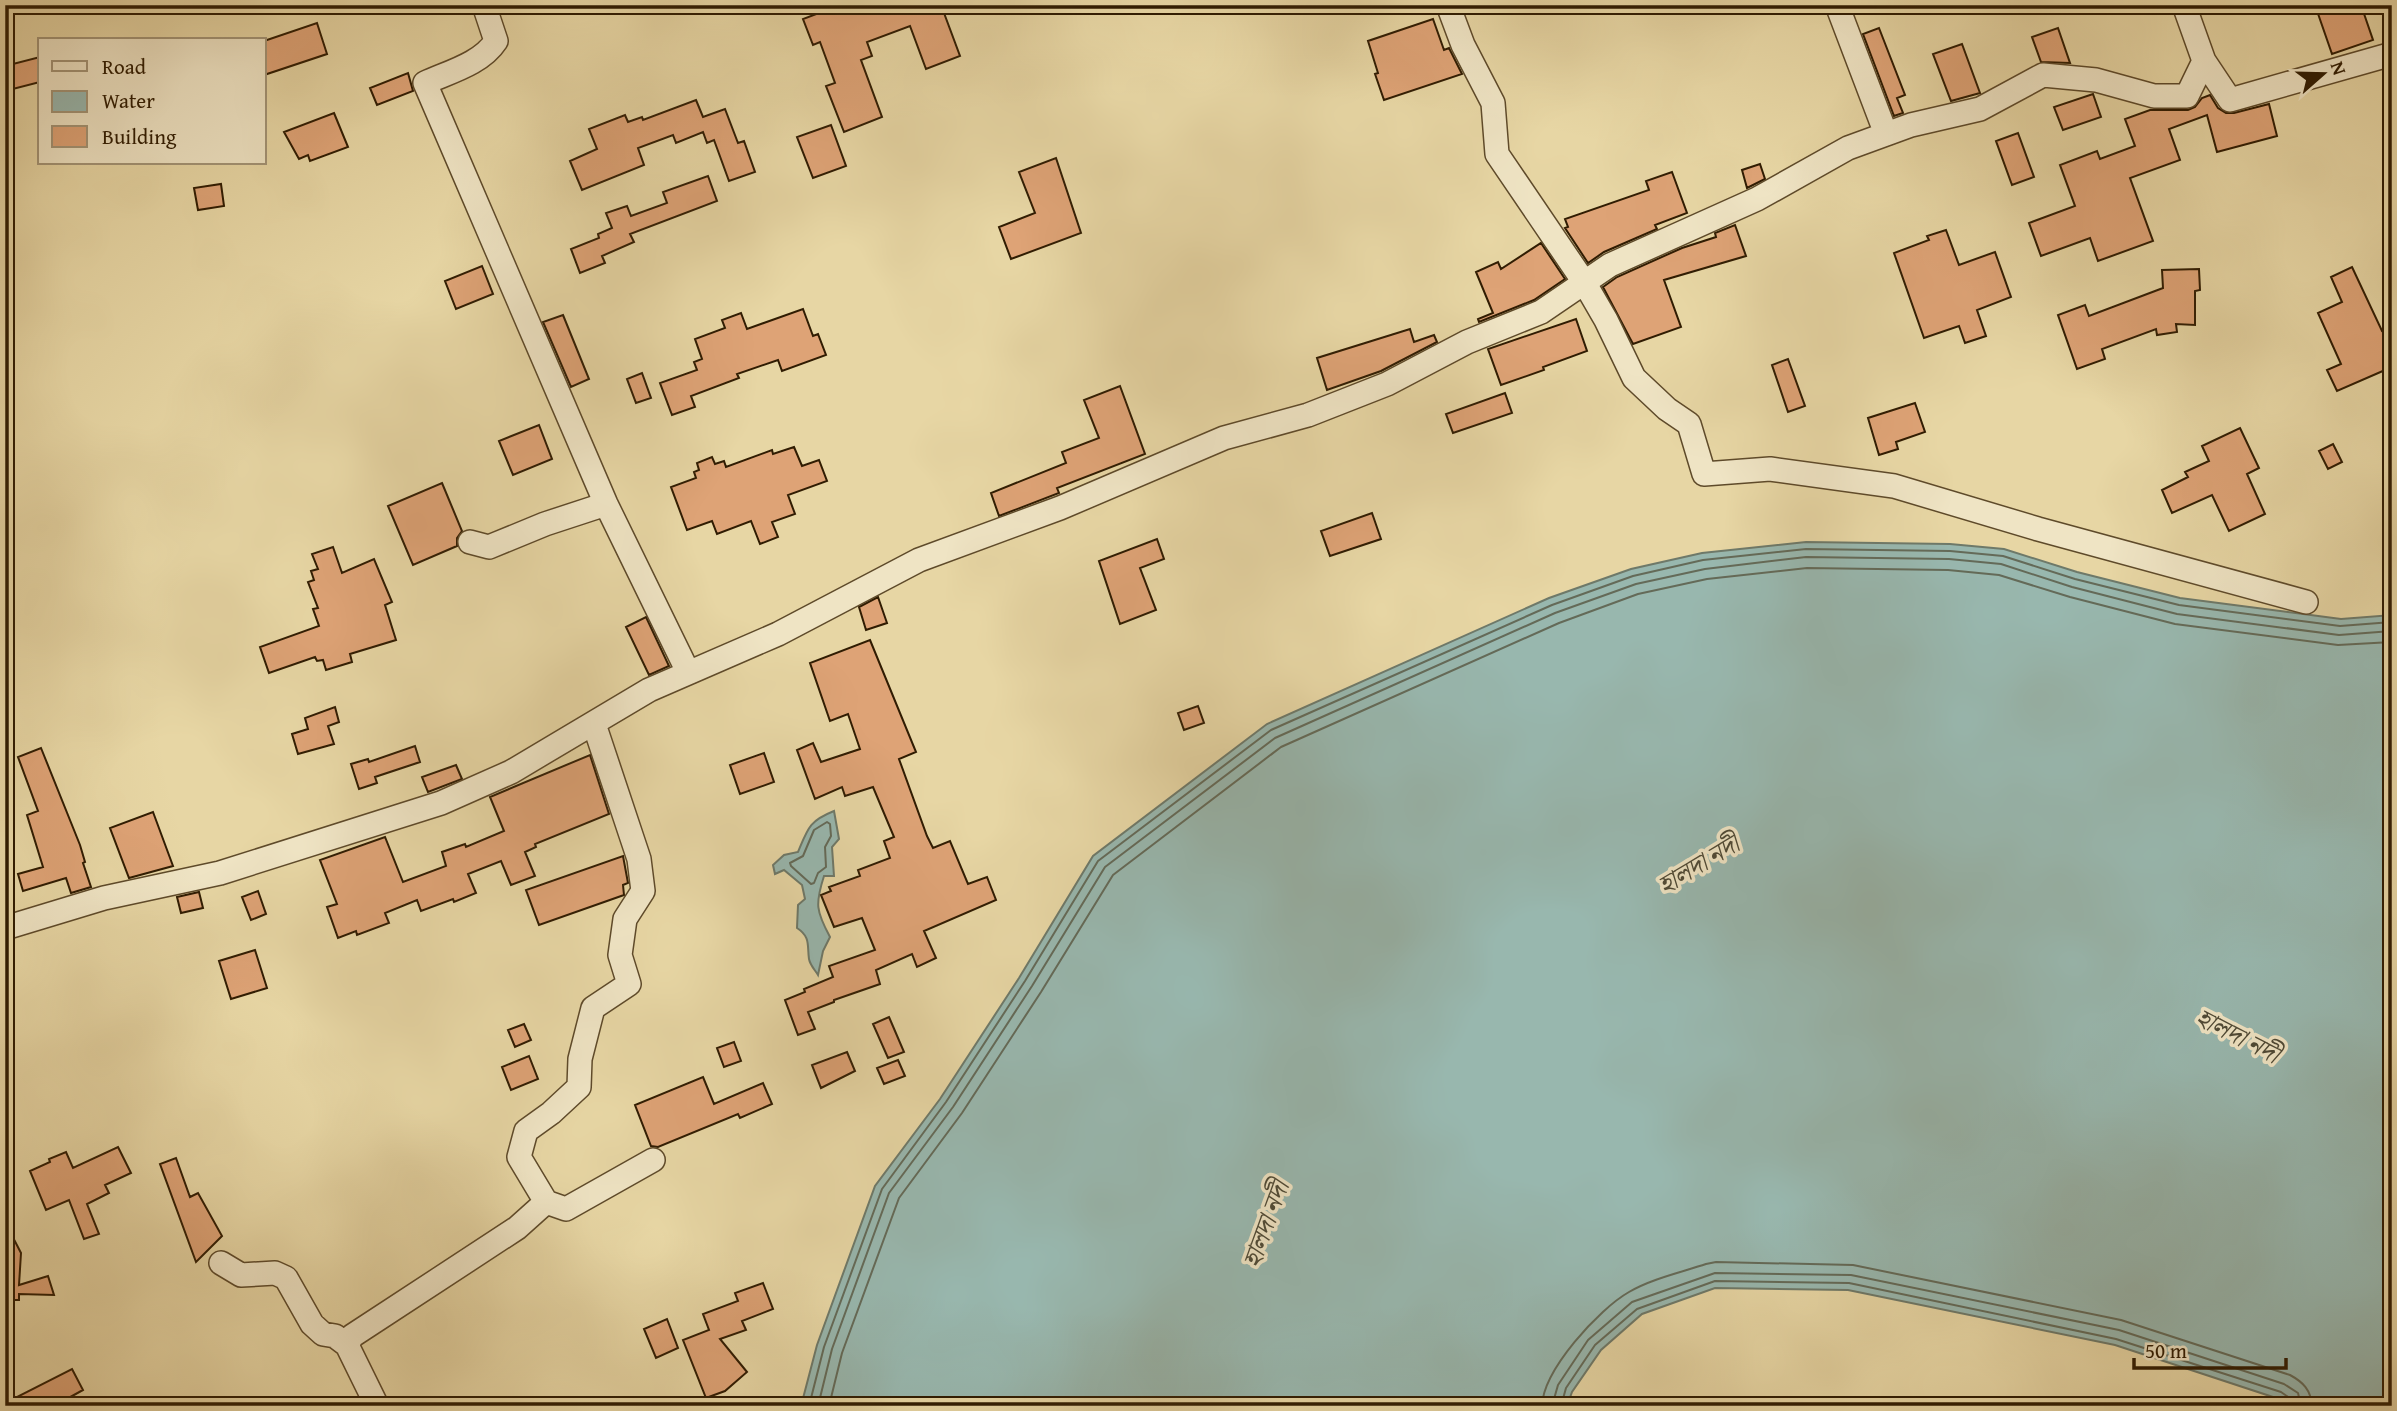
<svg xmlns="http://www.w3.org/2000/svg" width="2397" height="1411" viewBox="0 0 2397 1411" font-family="'Gentium Book Plus','Noto Serif Bengali',serif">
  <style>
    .water { fill: #98b7ae; stroke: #6e7969; stroke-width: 2 }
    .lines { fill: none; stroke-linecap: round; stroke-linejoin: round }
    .shore { stroke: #646a58; stroke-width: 2 }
    .building { fill: #dea376; stroke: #301c02; stroke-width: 2 }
    .minor-casing { stroke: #5e4a2a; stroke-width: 26 }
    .minor { stroke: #efe4c4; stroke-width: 23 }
    .labels { text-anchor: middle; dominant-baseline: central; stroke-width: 7; stroke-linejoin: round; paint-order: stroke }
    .water-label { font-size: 26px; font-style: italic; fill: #4f4a36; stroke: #efe4c4 }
  </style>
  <rect width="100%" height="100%" fill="#e7d6a4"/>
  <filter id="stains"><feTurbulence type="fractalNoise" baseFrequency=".00286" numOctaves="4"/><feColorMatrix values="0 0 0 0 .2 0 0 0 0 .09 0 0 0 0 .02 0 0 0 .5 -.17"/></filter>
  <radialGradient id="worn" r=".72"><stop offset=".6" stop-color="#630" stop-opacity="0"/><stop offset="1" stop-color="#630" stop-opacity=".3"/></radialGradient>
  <path class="water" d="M1806 542 1950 544 2004 549 2077 572 2180 598 2341 619 2392 615V1406H2290L2279 1399 2115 1345 1848 1290 1715 1288 1642 1314 1601 1350 1572 1392 1567 1406H801L817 1345 875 1186 940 1099 1019 978 1093 856 1267 724 1549 598 1631 569 1702 553Z
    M834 811 839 839 832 847 834 876H824C815 904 816 911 830 937L823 951 818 975C815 970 810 965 809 959 807 946 811 937 797 928L798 905 805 899 802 885 784 870 775 874 773 865 784 855 798 852C808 828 809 821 834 811Z"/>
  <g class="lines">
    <path class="shore" d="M827 822 830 824 831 836 825 847 826 867 818 873 814 883 811 884 791 866 790 863 803 856 814 830Z
      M809 1406 824 1347 882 1189 946 1102 1025 981 1098 861 1271 730 1552 605 1633 576 1703 560 1806 549 1950 551 2003 556 2075 579 2179 605 2340 626 2392 622
      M818 1406 832 1349 889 1193 953 1107 1032 986 1105 867 1275 738 1555 613 1636 584 1705 569 1806 557 1949 559 2001 564 2072 587 2177 614 2339 635 2392 631
      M829 1406 842 1353 899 1198 962 1113 1041 992 1113 875 1281 747 1559 623 1638 594 1707 579 1807 568 1948 570 1999 575 2070 597 2175 624 2338 645 2392 642
      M1542 1406C1543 1370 1599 1309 1629 1292 1651 1279 1682 1272 1706 1264L1716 1262 1853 1265 2121 1320 2290 1375C2303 1382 2311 1390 2312 1406
      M1552 1406 1558 1385 1588 1340 1632 1302 1715 1273 1851 1275 2119 1330 2284 1384 2298 1393 2301 1406
      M1561 1406 1566 1388 1595 1345 1637 1309 1715 1281 1849 1283 2116 1339 2281 1392 2291 1399 2293 1406"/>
  </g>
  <path class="building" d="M840 5H941L960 56 926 69 910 26 867 42 872 56 861 60 882 117 844 132 826 86 835 83 820 42 813 45 803 19Z
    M2315 5H2361L2373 40 2332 54Z
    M1433 19 1444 50 1449 48 1462 74 1384 100 1375 74 1378 73 1368 41Z
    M317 23 327 54 264 75V41Z
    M1879 28 1905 95 1897 98 1903 113 1894 116 1863 34Z
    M2058 28 2070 63 2041 62 2032 37Z
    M1962 44 1980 93 1951 101 1933 54Z
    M40 57V82L5 91V66Z
    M408 73 413 91 377 105 370 88Z
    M2093 94 2101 117 2063 130 2054 107Z
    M2210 95 2218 108 2226 113H2234L2269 104 2277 136 2217 152 2207 115 2169 129 2180 160 2130 178 2153 241 2098 261 2090 238 2041 256 2029 223 2075 206 2060 165 2097 151 2100 159 2135 146 2125 119 2150 110H2188L2195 107 2202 98Z
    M696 100 703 117 725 109 738 143 744 141 755 172 729 181 714 140 707 143 703 132 676 143 673 135 638 148 644 165 582 190 570 161 597 149 589 129 625 115 628 122 642 117 643 120Z
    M334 113 348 147 310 161 308 155 299 159 284 132Z
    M831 125 846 166 813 178 797 137Z
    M2018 133 2034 177 2012 185 1996 141Z
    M1056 158 1081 233 1011 259 999 227 1035 213 1019 172Z
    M1760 164 1765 179 1747 188 1742 170Z
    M1672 172 1687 213 1655 225 1657 229 1604 252 1588 263 1565 228 1568 227 1565 219 1649 190 1646 181Z
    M708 176 717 201 630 234 634 242 602 256 605 263 580 273 571 249 599 238 598 234 612 228 606 213 627 206 631 216 667 203 663 192Z
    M221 184 224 206 198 210 194 188Z
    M1735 225 1746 256 1664 280 1681 327 1633 344 1603 287 1617 277 1682 248 1716 237 1715 233Z
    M1946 230 1959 265 1995 252 2011 297 1977 310 1986 336 1965 343 1959 326 1924 338 1894 253 1929 240 1927 236Z
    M1541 243 1565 279 1534 300 1479 322 1478 319 1493 313 1476 272 1498 262 1501 269Z
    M482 266 493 294 456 309 445 281Z
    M2352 267 2382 331 2392 326V367L2337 391 2327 370 2341 364 2318 313 2342 302 2331 277Z
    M2199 269 2200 290 2195 291V325L2176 324 2177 332 2157 335 2156 329 2102 349 2105 359 2077 369 2058 315 2085 305 2089 316 2163 288 2162 270Z
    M803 309 813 336 818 334 826 355 782 371 778 360 737 374 739 378 691 396 695 407 672 415 660 383 697 370 694 362 702 359 695 339 725 328 722 320 741 313 747 329Z
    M563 315 589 379 571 387 543 322Z
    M1576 319 1587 351 1543 367 1544 370 1501 385 1488 349Z
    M1410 329 1414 342 1434 335 1437 342 1381 371 1327 390 1317 358Z
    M1788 359 1805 406 1788 412 1772 365Z
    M642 373 651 398 636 403 627 379Z
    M1120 386 1145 454 1057 488 1059 493 999 516 991 493 1066 463 1062 452 1099 438 1084 400Z
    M1505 393 1512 413 1453 433 1446 414Z
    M1915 403 1925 432 1896 442 1898 449 1879 455 1868 418Z
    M539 425 552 459 513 475 499 441Z
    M2240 428 2259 468 2247 474 2265 514 2229 531 2212 495 2172 513 2162 490 2188 477 2185 472 2209 461 2202 446Z
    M2333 444 2342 462 2328 469 2319 451Z
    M794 447 802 466 819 460 827 481 788 495 795 514 772 522 778 537 760 544 751 521 717 534 712 521 687 530 671 487 696 478 694 472 699 470 697 463 712 457 715 464 724 461 726 467 772 450 773 454Z
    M442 483 462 531 457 538V546L413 565 388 506Z
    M1372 513 1381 539 1330 556 1321 531Z
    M1157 539 1164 559 1140 568 1156 610 1120 624 1099 561Z
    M333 547 342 573 374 559 392 602 385 605 396 640 350 654 352 662 326 670 323 660 317 661 315 657 269 673 260 647 319 626 313 609 318 608 308 582 314 580 311 571 318 569 312 554Z
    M878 597 887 623 866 630 859 607Z
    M646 617 669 666 649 675 626 627Z
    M870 640 916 752 899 759 927 836 933 848 950 841 968 884 987 877 996 900 924 931 936 958 917 967 912 954 876 970 880 984 834 1000V1002L808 1012 815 1029 798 1035 785 1000 805 992 804 989 833 977 829 966 875 950 862 918 834 927 821 895 831 891 829 887 860 876 858 870 890 858 884 841 894 837 873 787 845 796 842 787 815 799 797 750 813 743 821 762 860 749 848 714 830 721 810 663Z
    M1198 706 1204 723 1184 730 1178 713Z
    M335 707 339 722 328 726 334 744 298 754 292 734 308 729 305 718Z
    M415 746 420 762 375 777 377 783 359 789 351 764 368 759 369 762Z
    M41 748 80 845 85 862 83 863 91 887 71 893 66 878 23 891 18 874 43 867 27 815 38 811 18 757Z
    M764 753 774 782 740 794 730 765Z
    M590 755 609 814 535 844 536 847 525 852 535 876 511 885 501 861 468 874 476 893 454 902 453 899 421 911 417 900 385 913 389 923 357 935 356 931 338 938 327 907 337 904 320 860 385 837 403 882 446 866 442 852 465 844 466 847 504 831 490 797Z
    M456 765 462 779 428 792 422 777Z
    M153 812 173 866 129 878 110 828Z
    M623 856 628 883 623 885 624 895 539 925 526 890Z
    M258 891 266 914 251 920 242 897Z
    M199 892 203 908 181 913 177 897Z
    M255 950 267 988 231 999 219 961Z
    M889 1017 904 1052 888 1058 873 1024Z
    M524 1024 531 1040 515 1047 508 1030Z
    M734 1042 741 1061 724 1067 717 1048Z
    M847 1052 855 1071 821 1088 812 1065Z
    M529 1056 538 1079 511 1090 502 1067Z
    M898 1060 905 1076 884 1084 877 1068Z
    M703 1077 714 1104 763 1083 772 1104 740 1118 738 1114 658 1147 651 1146 635 1105Z
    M118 1147 131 1173 105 1185 109 1193 87 1204 99 1234 84 1239 69 1200 46 1210 30 1171 50 1162 49 1159 66 1152 73 1168Z
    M176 1158 190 1197 198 1193 222 1236 196 1262 160 1164Z
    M5 1222 21 1253 19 1285 48 1276 54 1295 19 1294V1300H5Z
    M763 1283 773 1309 742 1321 746 1330 720 1339 747 1372 725 1391 706 1398 683 1340 709 1330 703 1314 738 1301 735 1293Z
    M667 1319 678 1348 656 1358 644 1329Z
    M72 1369 83 1390 63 1401 65 1406H5V1403Z"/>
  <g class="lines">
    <g class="minor-casing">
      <path id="minor" d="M484 5 496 41C481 64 449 72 425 83L606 504 688 672
        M1448 5 1463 45 1493 103 1497 154 1584 282 1606 320 1634 378 1667 409 1689 424 1704 474 1770 469 1894 486 2038 529 2306 602
        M1837 5 1886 134
        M2204 61 2230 100 2392 54
        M470 542 489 547 545 524 606 504
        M594 724 639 859 643 891 625 919 620 955 629 984 593 1008 580 1059 579 1087 551 1113 526 1131 519 1157 546 1202 566 1209 653 1160
        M5 928 104 898 220 873 441 803 511 772 649 690 778 634 919 560 1060 508 1224 438 1308 415 1387 384 1467 342 1541 312 1610 265 1757 199 1848 148 1911 125 1980 109 2043 75 2096 80 2154 96H2187L2204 61 2184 5
        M221 1263 241 1275 275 1273 286 1278 312 1324 323 1334 335 1336 347 1345
        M377 1406 347 1345 352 1336 517 1228 546 1202"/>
    </g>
    <use href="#minor" class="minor"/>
  </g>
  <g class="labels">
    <g class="water-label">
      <text transform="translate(1698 864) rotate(-31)">হালদা নদী</text>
      <text transform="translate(2238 1035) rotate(27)">হালদা নদী</text>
      <text transform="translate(1265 1224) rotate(-70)">হালদা নদী</text>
    </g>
  </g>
  <rect width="2397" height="1411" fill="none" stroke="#e7d6a4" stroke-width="28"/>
  <rect x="7" y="7" width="2383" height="1397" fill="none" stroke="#301c02" stroke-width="3.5"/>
  <rect x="14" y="14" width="2369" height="1383" fill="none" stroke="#301c02" stroke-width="2"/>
  <rect x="38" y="38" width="228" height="126" fill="#efe4c4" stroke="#a39476" stroke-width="2"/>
  <rect x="52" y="61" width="35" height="10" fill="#efe4c4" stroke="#a39476" stroke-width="2"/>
  <text x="102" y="74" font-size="21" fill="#301c02">Road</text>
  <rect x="52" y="91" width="35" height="21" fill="#98b7ae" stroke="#a39476" stroke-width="2"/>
  <text x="102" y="108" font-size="21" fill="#301c02">Water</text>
  <rect x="52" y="126" width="35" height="21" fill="#dea376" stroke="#a39476" stroke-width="2"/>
  <text x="102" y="144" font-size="21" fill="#301c02">Building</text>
  <g transform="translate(2323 74) rotate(70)" stroke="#efe4c4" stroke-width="5" paint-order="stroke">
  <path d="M0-5L12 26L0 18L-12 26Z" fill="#301c02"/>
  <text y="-10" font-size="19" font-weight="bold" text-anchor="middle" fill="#301c02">N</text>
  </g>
  <path d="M2134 1358v10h152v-10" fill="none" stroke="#301c02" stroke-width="3.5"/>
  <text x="2145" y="1358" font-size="21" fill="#301c02" stroke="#efe4c4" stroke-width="5" paint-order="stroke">50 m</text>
  <rect width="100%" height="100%" filter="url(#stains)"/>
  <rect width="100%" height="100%" fill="url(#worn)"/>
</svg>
